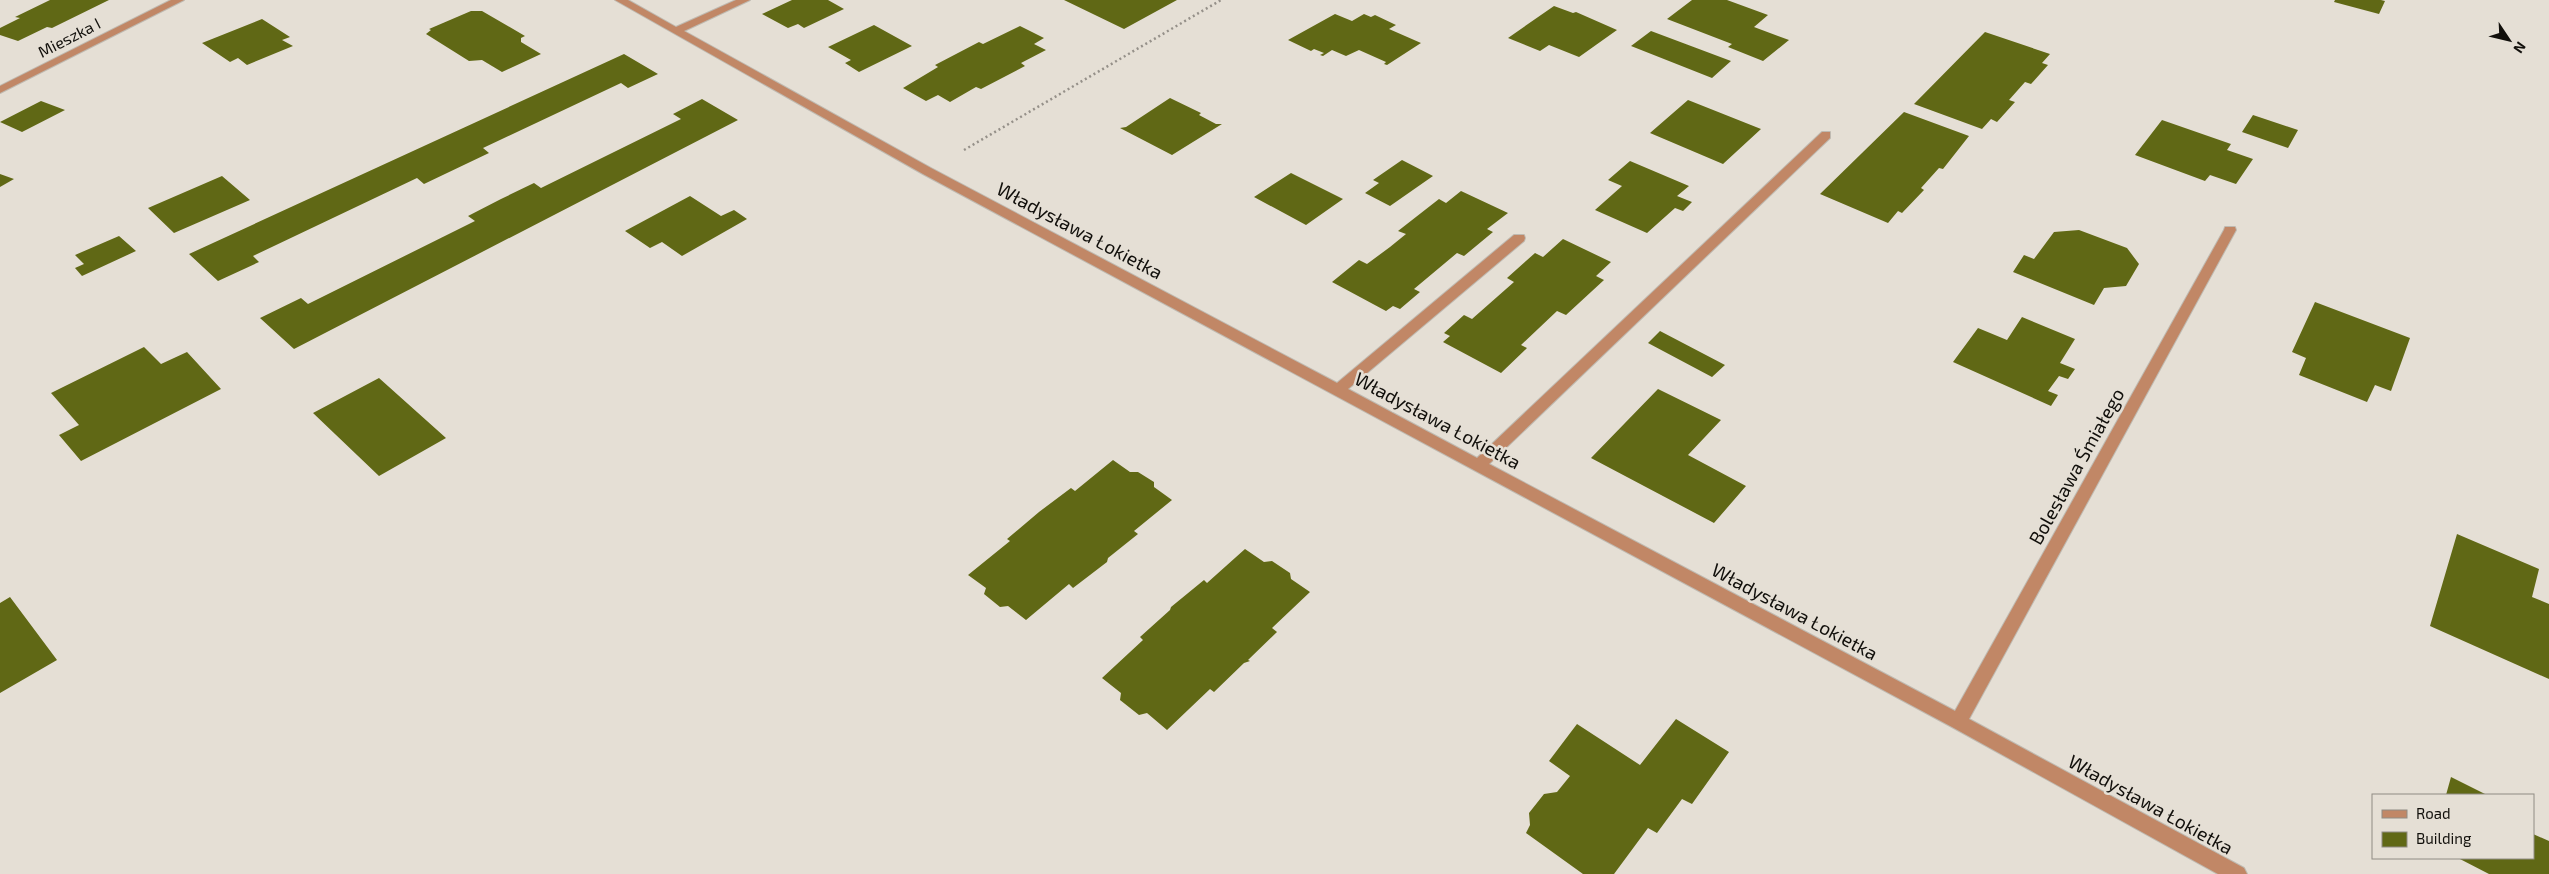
<svg xmlns="http://www.w3.org/2000/svg" width="2549" height="874" viewBox="0 0 2549 874" font-family="'Exo 2',sans-serif">
  <style>
    .building { fill: #606815 }
    .lines { fill: none; stroke-linecap: round; stroke-linejoin: round }
    .minor-casing { stroke: #bfbab1; stroke-width: 2 }
    .path { stroke: #959089; stroke-width: 2.5; stroke-dasharray: 2 3; stroke-linecap: butt }
    .minor { fill: #c18766; fill-rule: evenodd }
    .labels { text-anchor: middle; dominant-baseline: central; stroke-width: 5; stroke-linejoin: round; paint-order: stroke }
    .far-street-label { font-size: 16px; fill: #110f0b; stroke: #e5dfd5 }
    .street-label { font-size: 19px; fill: #110f0b; stroke: #e5dfd5 }
  </style>
  <rect width="100%" height="100%" fill="#e5dfd5"/>
  <path class="building" d="M50 0H109L52 28 47 27 18 41 0 35V28L20 18 15 17Z
    M792 0H828L844 9 804 28 798 24 788 28 762 14Z
    M1064 0H1177L1124 29Z
    M1692 0H1727L1768 15 1754 27 1789 40 1763 61 1728 47 1732 44 1667 19Z
    M2335 0H2381L2385 1 2379 14 2334 2Z
    M1554 6 1573 13 1576 12 1617 30 1579 57 1549 45 1540 51 1508 38Z
    M471 11H482L525 36 521 38V42L541 54 502 72 482 60 469 61 426 34 431 30 429 29Z
    M1335 14 1352 21 1364 14 1371 17 1375 15 1396 25 1389 29 1421 43 1387 65 1384 64 1386 62 1359 50 1346 56 1332 50 1323 56 1320 55 1324 53 1314 49 1311 51 1288 40Z
    M262 19 290 37 282 40 293 46 247 65 238 58 230 62 202 43Z
    M874 25 912 46 859 72 845 63 851 60 828 47Z
    M1020 26 1044 38 1034 44 1046 50 1021 63 1025 66 981 89 976 87 950 102 938 95 926 101 903 88 938 67 935 65 979 42 983 44Z
    M1651 31 1731 61 1712 78 1631 46Z
    M1985 32 2050 54 2042 63 2048 65 2031 84 2025 82 2009 100 2015 102 1997 122 1991 119 1982 129 1914 104Z
    M624 54 658 74 628 88 621 83 483 148 489 153 424 184 417 178 253 256 259 262 218 281 189 254Z
    M1170 98 1201 113 1199 115 1216 124H1222L1172 155 1120 128 1126 127Z
    M702 99 738 120 294 349 260 318 301 298 308 304 475 221 468 216 501 199 534 183 541 188 681 119 673 114Z
    M1688 100 1761 129 1723 164 1650 133Z
    M41 101 65 110 22 132 0 122Z
    M1904 112 1969 136 1943 169 1939 168 1921 188 1924 190 1902 213 1898 211 1888 223 1820 194Z
    M2253 115 2298 130 2288 148 2242 132Z
    M2162 120 2231 144 2227 150 2253 159 2236 184 2210 175 2205 181 2135 155Z
    M1402 160 1433 176 1390 206 1365 193 1379 183 1373 180Z
    M1630 161 1689 186 1677 196 1692 202 1683 211 1675 208 1647 233 1595 210 1622 186 1608 180Z
    M1291 173 1343 199 1306 225 1254 197Z
    M0 174 14 179 0 187Z
    M222 176 250 200 174 233 148 208Z
    M1461 191 1508 213 1487 229 1493 232 1464 256 1457 253 1414 289 1420 292 1400 309 1393 306 1386 311 1332 282 1359 260 1367 264 1390 247 1406 234 1398 231 1439 199 1446 203Z
    M690 196 721 216 734 210 747 219 682 256 662 242 650 248 625 231Z
    M2079 230 2127 248 2139 264 2126 286 2104 288 2094 305 2013 272 2024 255 2034 259 2054 232Z
    M119 236 136 251 82 276 75 268 84 264 75 255Z
    M1563 239 1611 262 1596 276 1604 280 1566 315 1557 311 1521 345 1527 348 1501 373 1443 342 1450 336 1444 333 1464 315 1472 319 1514 282 1507 278 1535 253 1543 257Z
    M2315 302 2410 338 2391 391 2375 385 2367 402 2299 375 2306 358 2292 352Z
    M2022 317 2075 339 2060 363 2075 369 2068 379 2059 376 2048 391 2058 395 2051 406 1953 362 1978 328 2007 340Z
    M1660 331 1725 365 1712 377 1648 343Z
    M144 347 161 364 187 352 221 389 81 461 59 435 79 425 51 393Z
    M379 378 446 438 379 476 313 413Z
    M1658 389 1721 420 1688 455 1746 486 1714 523 1591 458Z
    M1113 460 1130 472H1138L1154 482V487L1172 500 1134 531 1138 534 1108 558 1107 562 1073 588 1069 584 1026 620 1008 606 1000 607 984 594 986 588 968 575 1010 541 1007 539 1039 512 1071 488 1075 491Z
    M2457 534 2539 569 2532 597 2549 604V679L2430 626Z
    M1245 549 1264 562 1272 561 1290 573 1291 579 1310 592 1272 628 1277 632 1248 660 1250 661 1244 663 1214 692 1210 689 1167 730 1147 713 1139 715 1120 700 1121 693 1102 678 1143 640 1140 637 1170 610 1171 607 1204 580 1207 583Z
    M10 597 57 660 0 693V603Z
    M1676 719 1729 752 1692 804 1682 799 1657 833 1648 828 1614 874H1583L1526 833 1530 825 1529 813 1544 794 1557 792 1570 776 1549 761 1577 724 1640 765Z
    M2451 777 2487 795H2446Z
    M2533 834 2549 841V874H2489L2458 858H2533Z"/>
  <g class="lines">
    <g class="minor-casing">
      <path id="minor" d="M171 0H184L0 93V86Z
        M615 0H628L676 27 736 0H750L684 31 931 168 1337 383 1514 235H1524L1525 238 1524 241 1348 389 1477 458 1822 132H1830V138L1489 464 1955 711 2224 230 2225 227H2235L2236 230 1969 719 2244 868 2247 874H2218L1952 727 923 174Z"/>
    </g>
    <path class="path" d="M964 150 1221 0"/>
    <use href="#minor" class="minor"/>
  </g>
  <g class="labels">
    <g class="far-street-label">
      <text transform="translate(69 37) rotate(-27)">Mieszka I</text>
    </g>
    <g class="street-label">
      <text transform="translate(1080 230) rotate(28)">Władysława Łokietka</text>
      <text transform="translate(1438 420) rotate(28)">Władysława Łokietka</text>
      <text transform="translate(2076 466) rotate(-61)">Bolesława Śmiałego</text>
      <text transform="translate(1795 611) rotate(28)">Władysława Łokietka</text>
      <text transform="translate(2151 804) rotate(29)">Władysława Łokietka</text>
    </g>
  </g>
  <rect x="2372" y="794" width="162" height="65" fill="#e5dfd5" stroke="#908c84"/>
  <rect x="2382" y="810" width="25" height="8" fill="#c18766" stroke="#908c84"/>
  <text x="2416" y="819" font-size="15" fill="#110f0b">Road</text>
  <rect x="2382" y="832" width="25" height="15" fill="#606815" stroke="#908c84"/>
  <text x="2416" y="844" font-size="15" fill="#110f0b">Building</text>
  <g transform="translate(2509 40) rotate(125)" stroke="#e5dfd5" stroke-width="4" paint-order="stroke">
  <path d="M0-4L9 19L0 12L-9 19Z" fill="#110f0b"/>
  <text y="-8" font-size="14" font-weight="bold" text-anchor="middle" fill="#110f0b">N</text>
  </g>
</svg>
